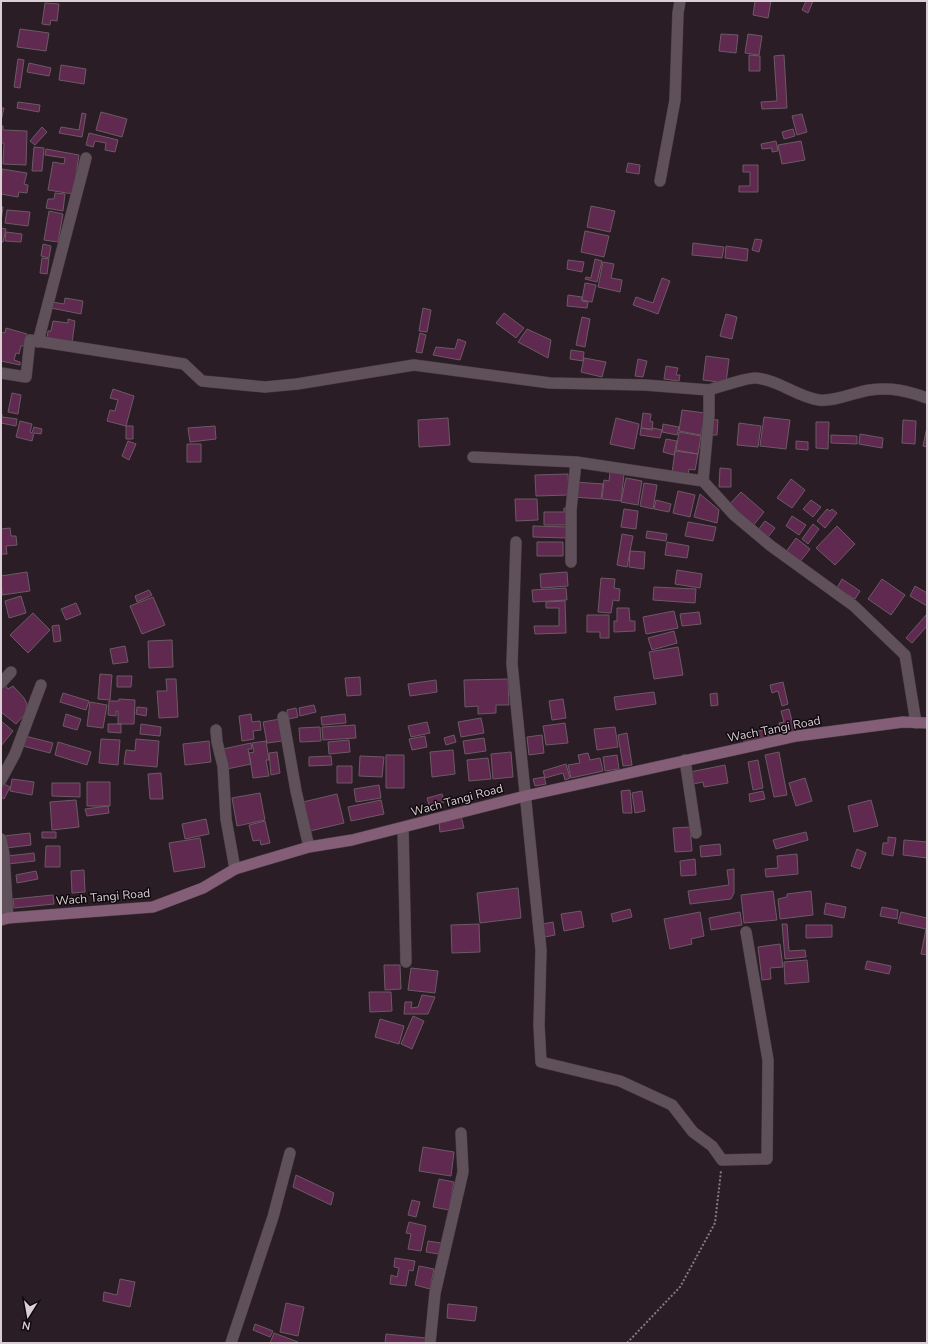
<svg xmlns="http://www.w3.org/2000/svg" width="928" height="1344" viewBox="0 0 928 1344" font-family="'Nunito Sans',sans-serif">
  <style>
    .building { fill: #60294f; stroke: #6b5a64 }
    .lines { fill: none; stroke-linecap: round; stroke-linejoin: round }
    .minor-casing { stroke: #463b42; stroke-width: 12 }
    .secondary-casing { stroke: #463b42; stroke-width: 12 }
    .path { stroke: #877b83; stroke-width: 2; stroke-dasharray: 2 2; stroke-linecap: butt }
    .minor { stroke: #60505a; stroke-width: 11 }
    .secondary { stroke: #845d77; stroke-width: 11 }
    .labels { text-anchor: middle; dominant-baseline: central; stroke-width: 3; stroke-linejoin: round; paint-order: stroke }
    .street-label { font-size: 12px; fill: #d9cfd5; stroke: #10090d }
  </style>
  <rect width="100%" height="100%" fill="#2b1d26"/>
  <path class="building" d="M755 1H771L768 18 753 15Z
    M806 1H813L808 13 802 10Z
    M45 3 59 4 57 21 51 20 50 25 42 24Z
    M20 29 49 33 46 51 17 47Z
    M721 34 738 35 736 53 719 51Z
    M748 34 762 36 759 55 745 53Z
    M749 55 760 56V71H749Z
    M784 55 787 108 762 109 761 102 777 101 774 56Z
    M18 59 24 60 20 88 14 87Z
    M29 63 51 68 49 76 27 72Z
    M61 65 86 69 84 84 59 80Z
    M18 102 40 105 39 112 17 108Z
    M1 108H4L1 121Z
    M101 112 127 119 122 137 96 130Z
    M82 113 86 114 82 137 59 133 61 127 79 130Z
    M802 114 807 132 797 135 792 116Z
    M1 126H3V130L27 131 26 165 3 164 4 143H1Z
    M42 127 47 132 35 145 30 141Z
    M793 129 795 136 784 139 782 132Z
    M89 133 118 140 115 152 105 150 106 143 95 141 93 147 86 145Z
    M776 141 778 151 772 152V148L762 149 761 144Z
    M801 141 805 160 782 164 778 145Z
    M34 147 44 148 42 171H32Z
    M46 149 79 155 73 194 48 190 53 162 64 164 65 158 45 155Z
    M628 163 640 165 639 174 626 172Z
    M743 165H758V192H739V186H750V172H743Z
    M2 169 27 173 24 184 28 185 27 193 19 192 18 197 1 194Z
    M55 193 65 194 63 211 46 208 48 199H54Z
    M591 206 615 211 610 232 587 227Z
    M1 207H3L1 221Z
    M7 210 30 212 28 226 5 223Z
    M49 211 63 214 58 242 44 240Z
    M1 228 6 229 3 242H1Z
    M585 231 609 236 604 257 581 252Z
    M6 232 22 234 21 242 5 241Z
    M755 239 762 240 759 252 752 250Z
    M693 243 724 247 722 258 692 255Z
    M43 244 51 246 49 258 41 256Z
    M726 246 748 249 747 261 725 258Z
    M42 258 49 259 47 274 40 273Z
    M595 259 602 261 597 282 585 279 586 277 591 278Z
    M568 260 584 262 582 272 567 269Z
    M603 262 614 264 611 278 622 280 620 292 598 287Z
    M662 278 670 281 658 314 633 305 636 297 653 303Z
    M585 283 596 285 592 302 582 300Z
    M568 295 582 297V301L588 302 587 308 567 306Z
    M65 298 83 301 81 314 51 308 52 302 64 304Z
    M423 308 431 310 427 332 419 331Z
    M504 313 524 328 516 338 496 323Z
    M726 314 737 317 732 339 720 336Z
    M582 317 590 319 585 347 576 345Z
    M68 319 75 321 72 343 47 339 48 331H51L53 321 68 323Z
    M6 328 27 334 24 346H21L19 354 16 353 14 360 20 362V365L1 361V332L5 333Z
    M527 329 551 340 548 358 518 342Z
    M420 333 426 335 422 353 416 352Z
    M458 339 466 342 460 360 433 355 436 347 455 349Z
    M571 350 584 352 583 361 570 359Z
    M706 356 729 359 726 383 703 380Z
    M584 358 606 362 602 377 581 372Z
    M638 359 647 361 643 377 635 376Z
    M666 366 678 368 676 375H680L679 381 664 379Z
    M113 389 134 396 126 426 107 421 110 410 115 411 118 400 110 398Z
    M12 393 21 395 18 414 8 412Z
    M682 410 705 413 701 435 679 431Z
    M643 413 651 414 650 421 653 422 652 429 641 428Z
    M1 414H2V417L17 419 16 426 1 423V425Z
    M764 417 790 420 786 449 760 446Z
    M448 418 450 445 419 447 418 420Z
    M616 418 639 424 634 449 610 444Z
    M711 419 718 420 717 435H710Z
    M903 420 916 421 915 444 902 443Z
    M20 421 32 424 30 432 32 433 34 427 42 429 41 434 34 433 32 441 16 437Z
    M816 422H829L828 449 816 448Z
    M739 423 761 426 758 447 737 445Z
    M663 424 679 427 677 435 662 432Z
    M126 426H133V439H126Z
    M215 426 216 439 190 442 188 428Z
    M927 427V447L923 446Z
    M641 428 652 430 653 428 662 430 660 438 640 435Z
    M679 432 701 436 698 454 676 450Z
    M860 434 883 438 882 448 859 444Z
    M831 435 857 436V444L831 443Z
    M666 439 677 441 674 455 663 452Z
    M128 441 136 444 129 460 122 456Z
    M796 441 808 442V450L796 449Z
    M187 444H201V462H187Z
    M675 451 698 454 695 470 689 469 688 475 672 473Z
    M720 468 731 469V487H719Z
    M610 472 624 474 621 501 602 499 604 480 609 481Z
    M568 474 569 495 536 496 535 475Z
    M626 478 642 481 638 505 621 502Z
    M791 479 805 490 792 508 777 498Z
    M575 482 603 484 601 499 573 497Z
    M644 483 657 485 653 509 640 506Z
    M678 491 695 495 690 517 673 513Z
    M741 492 764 512 752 527 728 506Z
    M700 494 719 510 717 523 694 517Z
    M515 499H537L538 520 516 521Z
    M656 500 671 504 669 512 654 509Z
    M811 500 821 507 813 517 803 509Z
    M564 508H569L570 525H544V512H564Z
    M624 509 638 511 636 529 621 527Z
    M827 509 830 511 832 509 837 513 825 528 817 521Z
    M792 516 806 525 799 535 786 526Z
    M765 521 775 528 768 537 758 530Z
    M688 522 716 527 713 541 685 536Z
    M813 524 819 529 808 544 802 539Z
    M533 526 568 527 567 538 533 537Z
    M837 526 855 544 835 565 816 548Z
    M10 528 11 536H16L17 545 6 546 7 554H1V529Z
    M647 531 667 534 666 541 646 538Z
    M622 534 633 536 627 567 617 565Z
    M796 538 810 549 799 563 786 552Z
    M537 542H563V556H537Z
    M667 542 689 546 687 558 665 555Z
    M630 551 645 552 644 569 629 567Z
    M677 570 702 574 700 588 675 584Z
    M27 572 30 591 2 595 1 576Z
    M567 572 568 586 541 588 540 574Z
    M601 578 615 579 614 588 620 589 619 601 613 600 611 613 598 612Z
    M842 579 860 591 855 599 837 588Z
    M882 579 905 595 891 615 868 599Z
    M915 586 927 593V606L910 596Z
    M654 587 696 589 695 603 653 600Z
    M566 588 567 600 533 602 532 590Z
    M149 590 152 595 137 602 135 596Z
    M21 596 26 613 9 618 5 601Z
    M153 597 165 625 142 634 130 606Z
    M565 601 566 633 535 634 534 626H559V608H546V602Z
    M76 603 81 614 66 620 61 609Z
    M617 608H629L630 621H635V631L614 632V621H617Z
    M674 611 678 628 646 634 643 617Z
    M699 612 701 624 682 626 680 614Z
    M33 613 50 630 28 653 10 635Z
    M587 615H609V638H600V632H587Z
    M926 615 927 626 912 643 906 638Z
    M59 625 61 641 54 642 52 626Z
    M674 631 677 643 652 650 648 638Z
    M172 640 173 667 149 668 148 641Z
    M125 646 128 662 113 664 110 649Z
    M678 647 683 675 654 679 649 652Z
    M100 674 112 675 110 700 98 699Z
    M117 676H132L131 687H117Z
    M360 677 361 695 347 696 345 678Z
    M166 679H176L178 717 159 718 157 691H167Z
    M508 679 509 705H496V713L478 714V706L465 707 464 680Z
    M436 680 437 692 410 696 408 684Z
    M783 682 788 704 782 706 778 691 772 693 770 685Z
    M4 684 8 689 13 686 24 698 27 704 25 714 16 724 1 712V688Z
    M654 692 656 704 616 710 614 697Z
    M63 693 89 701 86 710 60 702Z
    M717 693 718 705 711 706 710 694Z
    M119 699 135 700 134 724H118V711H116V716L108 715 109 701H119Z
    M563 699 566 718 552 720 549 701Z
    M90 702 107 705 103 728 87 726Z
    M314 705 316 712 300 716 299 708Z
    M137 707 147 708 146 716 136 714Z
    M296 708 298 717 289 719 287 710Z
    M789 709 795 733 782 736 779 723 784 722 781 711Z
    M66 714 81 719 77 730 63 726Z
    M251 714 252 722 260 721 261 730 253 731 254 739 242 741 239 716Z
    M345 714 346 723 322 725 321 717Z
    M481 718 484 733 461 737 458 722Z
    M280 719 283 741 267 743 263 722Z
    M1 721 13 731 1 746Z
    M427 722 430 733 411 737 408 726Z
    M565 723 568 743 546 745 543 726Z
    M108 724H121V733L108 732Z
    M141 724 161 727 160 736 140 734Z
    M355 725 356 738 323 740 322 727Z
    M320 727 321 741 300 742 299 728Z
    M615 727 618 747 597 750 594 729Z
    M768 729 770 737 744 742 743 734Z
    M627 733 632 765 623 766 618 735Z
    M454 735 456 742 446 745 444 738Z
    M542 735 544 753 529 755 527 737Z
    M25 736 53 743 50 753 23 746Z
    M425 736 427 747 412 750 409 739Z
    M484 738 486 751 465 754 463 741Z
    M101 739 120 740 118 765 99 763Z
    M136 739 159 741 157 767 124 764 126 750 135 751Z
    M349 740 350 752 329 754 328 742Z
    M209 741 211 762 185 765 183 744Z
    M266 741 269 760H266L269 776 253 778 249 753 254 752 252 743Z
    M58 742 91 752 87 765 55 755Z
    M251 743 252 749H248L251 764 227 769 223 749Z
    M453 750 455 774 432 777 430 752Z
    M277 752 280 773 271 775 269 753Z
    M511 752 513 777 493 779 491 754Z
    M779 752 787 795 774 797 765 755Z
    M588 753 590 760 600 758 603 771 571 778 568 765 580 763 578 755Z
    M386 755H404V788H386Z
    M617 755 619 769 605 771 603 757Z
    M331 756 332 765 309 766V757Z
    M360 756 384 757 382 777 359 776Z
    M488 758 491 779 469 781 467 760Z
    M758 760 763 788 753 790 748 762Z
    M566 764 570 778 565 780 563 773 545 778 543 771Z
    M725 765 728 783 704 787 703 782 693 784 690 772Z
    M337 766H352V783H337Z
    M161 773 163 799H150L148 774Z
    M544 777 546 784 535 786 533 779Z
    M805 778 812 801 796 806 789 783Z
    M12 779 34 782 32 795 10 791Z
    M87 782H110V806H87Z
    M52 783H80V797L52 796Z
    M4 784 10 787 4 799 1 797V788Z
    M379 785 381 798 356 802 354 789Z
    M630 790 632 813H623L621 791Z
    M642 791 645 811 635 813 632 793Z
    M763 791 765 799 750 802 749 794Z
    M260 793 265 820 237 826 232 798Z
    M337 794 344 823 310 831 303 802Z
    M442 794 444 802 429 805 427 798Z
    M76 800 79 827 52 830 50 802Z
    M381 800 384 814 351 821 348 807Z
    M871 800 878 826 854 832 848 806Z
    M108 806 109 813 87 816 85 809Z
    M461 816 464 828 440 832 439 823 450 821 449 818Z
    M206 819 209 834 185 839 182 824Z
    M265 821 270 843 261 845 260 840 253 841 249 825Z
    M690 827 692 851 675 852 673 828Z
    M42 832H56V838H42Z
    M806 832 808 840 776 849 773 840Z
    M30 833 31 845 6 848 4 836Z
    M888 837 896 838 893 856 882 854 883 843H888Z
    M200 838 205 867 174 872 169 843Z
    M904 840 927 842V858L903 855Z
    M720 844 721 855 701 857 700 846Z
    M46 846H60V867H45Z
    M857 849 866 853 860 869 851 866Z
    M34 853 35 861 8 864 7 856Z
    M797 854 798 874 766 877 765 869 778 868 777 856Z
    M695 859 696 875 681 876 680 861Z
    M734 869V893L731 899 690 904 688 891 729 885 727 870Z
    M84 870 85 892 72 893 71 871Z
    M36 871 38 879 17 883 16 875Z
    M518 888 521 918 480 923 477 893Z
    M773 891 777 920 744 923 741 895Z
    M811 891 813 915 780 919 778 899 787 897V894Z
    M53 895 54 904 14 908 13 899Z
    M826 903 846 907 844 918 824 914Z
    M882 907 898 910 897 919 880 916Z
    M630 909 632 917 613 922 611 914Z
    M581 911 584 927 564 931 561 914Z
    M700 912 704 936 691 939 692 944 670 949 664 919Z
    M740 912 742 925 711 930 709 918Z
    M901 912 927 918V955L921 954 926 929 898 923Z
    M553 922 555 935 545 937 543 924Z
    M479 924 480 952 452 953 451 925Z
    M782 924H787L789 951 805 950 806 957 785 959Z
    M806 925H832V937L806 938Z
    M780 944 783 967 770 968 771 979 762 980 758 947Z
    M807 960 809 982 785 984 784 962Z
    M867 961 891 966 889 974 865 969Z
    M384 965H400L401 989 385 990Z
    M411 968 438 971 435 993 408 990Z
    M369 992H391L392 1011 370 1012Z
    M422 995 435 997 428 1014H404L405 1002H412L411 1008 418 1007Z
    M413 1016 424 1021 412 1049 401 1044Z
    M380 1019 404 1026 399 1044 375 1037Z
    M423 1147 454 1152 451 1176 419 1171Z
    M296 1175 334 1193 331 1205 293 1187Z
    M439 1179 454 1182 449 1210 433 1207Z
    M412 1200 420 1202 416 1217 408 1215Z
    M409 1222 426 1226 421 1251 408 1249 411 1234 406 1233Z
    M428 1241 441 1243 439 1254 426 1252Z
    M395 1258 415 1261 413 1271 409 1270 406 1286 390 1284 391 1275 397 1277 399 1268 394 1267Z
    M419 1266 434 1269 430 1289 415 1285Z
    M120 1279 135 1282 130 1307 103 1301 104 1292 117 1295Z
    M286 1303 304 1307 298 1336 280 1332Z
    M448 1304 477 1307 475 1321 447 1318Z
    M255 1324 273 1331 270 1337 253 1330Z
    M274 1333 298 1342V1343H270Z
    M386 1334 426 1338 425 1343H385Z"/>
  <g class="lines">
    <g class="minor-casing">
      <path id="minor" d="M660 181 675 100 678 13 680 1
        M38 342 86 158
        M1 373 26 377 30 340 184 364 202 381 265 387 297 384 414 365 550 383 645 385 709 390V415L703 481 734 515 771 546 854 606 905 655 916 723
        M709 390C719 387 748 377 756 378 779 380 797 397 819 400 835 402 855 392 870 390 891 387 908 391 927 398
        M473 457 576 462 703 481
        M516 542 512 664 541 950 539 1025 541 1062 620 1081 672 1105 693 1132 712 1146 722 1160 767 1159 768 1060 746 932
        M571 562V510L576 462
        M1 683 11 672
        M283 717 296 791 309 847
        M216 730 217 742 223 766 226 819 235 869
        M685 760 696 833
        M1 780 15 754 41 685
        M403 828 406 962
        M1 839 4 854 8 918
        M231 1343 273 1217 290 1153
        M430 1343 435 1293 463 1172 461 1133"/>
    </g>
    <g class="secondary-casing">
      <path id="secondary" d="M1 920 8 918 153 907 203 888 235 869 309 847 352 840 525 796 797 736 903 722 927 723"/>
    </g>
    <path class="path" d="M627 1343 680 1287 715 1223 721 1171"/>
    <use href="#minor" class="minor"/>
    <use href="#secondary" class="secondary"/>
  </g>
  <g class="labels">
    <g class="street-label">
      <text transform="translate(774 729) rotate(-11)">Wach Tangi Road</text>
      <text transform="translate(457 800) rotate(-15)">Wach Tangi Road</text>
      <text transform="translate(103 897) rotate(-5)">Wach Tangi Road</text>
    </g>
  </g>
  <rect width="928" height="1344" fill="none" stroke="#d9cfd5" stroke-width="4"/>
  <g transform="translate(28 1316) rotate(191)" stroke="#10090d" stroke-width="3" paint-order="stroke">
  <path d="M0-3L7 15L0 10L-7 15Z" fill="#d9cfd5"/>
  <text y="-6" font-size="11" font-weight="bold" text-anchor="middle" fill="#d9cfd5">N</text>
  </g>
</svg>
